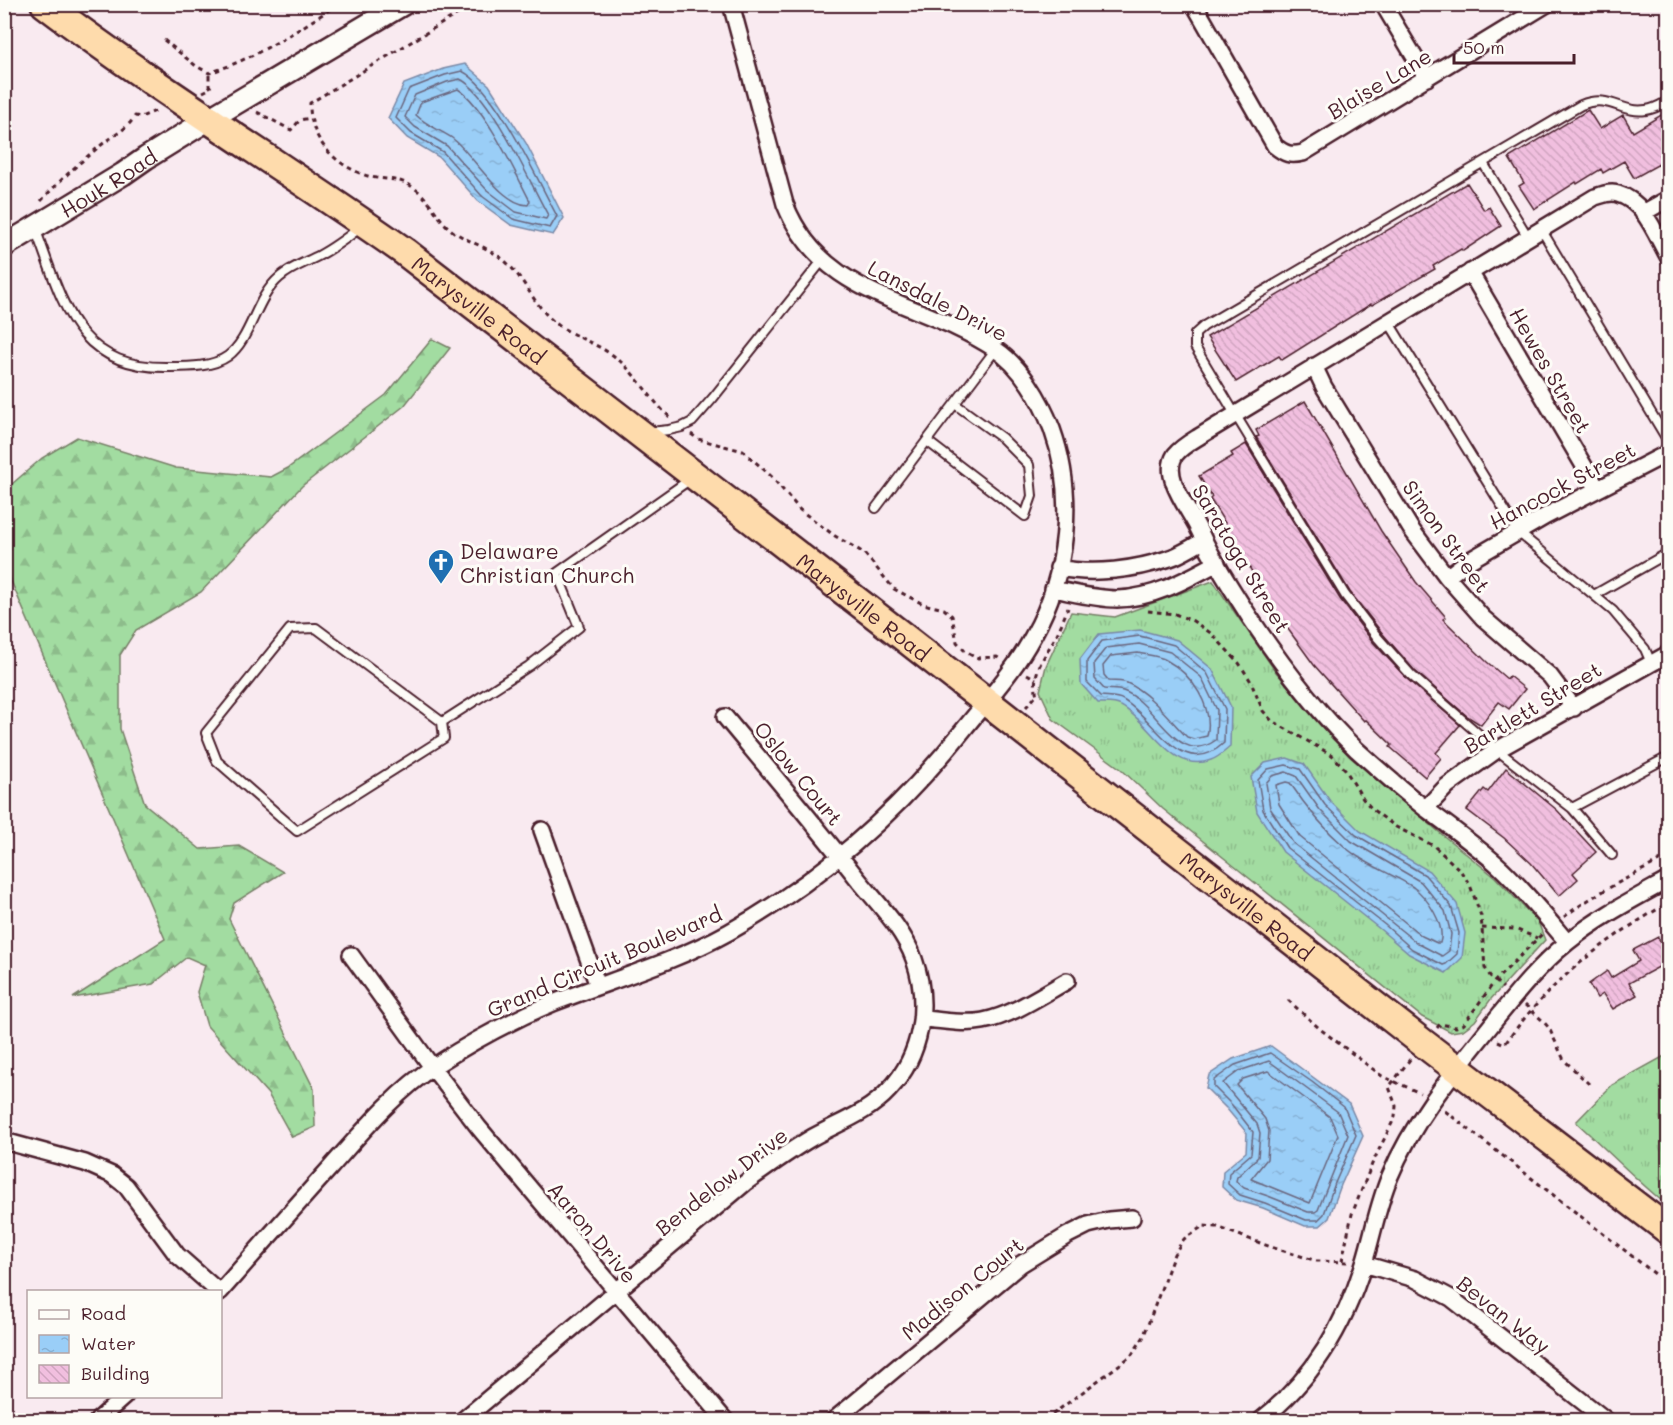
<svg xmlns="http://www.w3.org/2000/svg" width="1673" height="1425" viewBox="0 0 1673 1425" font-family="Mali,sans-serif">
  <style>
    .grass { fill: url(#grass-tufts); stroke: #767e66; stroke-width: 1.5 }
    .forest { fill: url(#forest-firs); stroke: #767e66; stroke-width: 1.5 }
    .water { fill: url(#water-ripples); stroke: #7a88a5; stroke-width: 1.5 }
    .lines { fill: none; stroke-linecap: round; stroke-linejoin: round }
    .shore { stroke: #6a657d; stroke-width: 1.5 }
    .building { fill: url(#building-back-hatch); stroke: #4a1f2b; stroke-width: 1.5 }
    .lane-casing { stroke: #4a1f2b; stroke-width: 12 }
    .street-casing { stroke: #4a1f2b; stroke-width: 20 }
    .secondary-casing { stroke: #4a1f2b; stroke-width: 26 }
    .highway-casing { stroke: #4a1f2b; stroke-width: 32 }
    .path { stroke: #4a1f2b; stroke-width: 3; stroke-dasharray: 4.5 4.5; stroke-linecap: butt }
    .lane { stroke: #fdfcf7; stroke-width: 8 }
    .street { stroke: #fdfcf7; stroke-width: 15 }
    .secondary { stroke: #fdfcf7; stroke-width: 21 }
    .highway { stroke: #fedbac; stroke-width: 27 }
    .labels { text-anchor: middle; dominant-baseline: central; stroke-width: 6; stroke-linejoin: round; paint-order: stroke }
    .street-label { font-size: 21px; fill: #4a1f2b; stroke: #fdfcf7 }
    .poi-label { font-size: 21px; fill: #4a1f2b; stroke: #fdfcf7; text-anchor: start }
  </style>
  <defs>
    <pattern id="grass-tufts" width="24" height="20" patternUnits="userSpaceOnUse" patternTransform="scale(1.5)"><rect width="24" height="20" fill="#a2dca1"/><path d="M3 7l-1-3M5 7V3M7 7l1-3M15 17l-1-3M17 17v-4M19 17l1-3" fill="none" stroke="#8dbc8b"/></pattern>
    <pattern id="forest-firs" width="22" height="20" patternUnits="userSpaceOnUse" patternTransform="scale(1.5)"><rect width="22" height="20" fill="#a2dca1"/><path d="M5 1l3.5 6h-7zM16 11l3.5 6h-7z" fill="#8dbc8b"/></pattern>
    <pattern id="water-ripples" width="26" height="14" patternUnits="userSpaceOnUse" patternTransform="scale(1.5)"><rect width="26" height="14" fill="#9acef7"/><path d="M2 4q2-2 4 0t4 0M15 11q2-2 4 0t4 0" fill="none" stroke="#86b0d4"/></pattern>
    <pattern id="building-back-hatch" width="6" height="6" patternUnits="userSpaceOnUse" patternTransform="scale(1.5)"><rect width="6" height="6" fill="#f1bfdf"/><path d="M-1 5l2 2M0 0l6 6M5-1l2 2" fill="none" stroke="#d0a4c0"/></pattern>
  </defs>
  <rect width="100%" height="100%" fill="#f9eaf0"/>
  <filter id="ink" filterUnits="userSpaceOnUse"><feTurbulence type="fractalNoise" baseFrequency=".0167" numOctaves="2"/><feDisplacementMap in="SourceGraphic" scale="12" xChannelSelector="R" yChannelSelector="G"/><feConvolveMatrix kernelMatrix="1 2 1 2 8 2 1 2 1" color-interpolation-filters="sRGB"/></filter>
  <g filter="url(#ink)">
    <path class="grass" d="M1213 581 1276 672 1349 756 1445 837 1495 877 1538 922 1545 940 1491 999 1475 1021 1463 1030 1451 1032 1422 1017 1163 809 1121 769 1053 719 1040 691 1046 666 1071 612 1115 617Z
      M1668 1054V1206C1636 1180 1607 1150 1576 1122L1612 1085Z"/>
    <path class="forest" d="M432 339 450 348 404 406 302 486 201 592 136 630 120 655V729L145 804 200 849 239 846 283 872 234 903 229 919 314 1089 315 1127 292 1137 268 1094 207 1026 197 992 205 965 187 957 153 984 73 998 165 939 5 567V490L42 458 77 437 176 468 271 477 288 468 386 395Z"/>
    <path class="water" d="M465 64 489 85 526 143 564 218 553 235 511 225 478 201 439 157 407 138 388 118 404 84 443 69Z
      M1140 630 1177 640 1212 669 1231 707 1230 747C1225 751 1218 758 1211 760 1171 775 1151 722 1121 706 1115 702 1105 703 1098 703L1081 684 1080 659 1099 634Z
      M1287 758 1304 764 1330 801 1360 831 1429 871 1457 904 1465 933 1462 958 1446 973 1409 954 1381 930 1283 852 1257 812 1251 777 1265 763Z
      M1271 1046 1349 1104 1363 1136 1341 1185 1329 1218 1320 1226H1305L1263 1208 1236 1200 1222 1187 1223 1171 1246 1152 1247 1133 1227 1109 1206 1088 1209 1075 1233 1059Z"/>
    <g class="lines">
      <path class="shore" d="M462 71C496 88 538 181 557 216L550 228 513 219 482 196 443 152 411 133 396 118 409 89 445 75Z
        M460 79C491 94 530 183 548 215L546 219 516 212 487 190 447 146 415 127 405 117 415 95 447 82Z
        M458 89C484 105 515 172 530 201L528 205C500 204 473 154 452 138 440 130 426 125 416 115L421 102Z
        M1140 636 1174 645 1207 673 1225 709 1224 743C1182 782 1157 720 1123 700 1117 696 1108 697 1101 696L1087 682V661L1102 641Z
        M1139 644 1170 652 1201 677 1217 710 1216 740C1176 769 1157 702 1123 691 1117 689 1110 690 1104 689L1095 679 1094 663 1106 648Z
        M1138 653C1147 655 1159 656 1166 660 1192 674 1214 707 1207 736L1194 739 1187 737C1170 720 1150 693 1127 683 1122 681 1115 681 1109 681L1104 675 1103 666 1111 656Z
        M1286 765 1300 769 1325 805 1356 835 1425 875 1451 906 1459 933 1457 954 1446 964 1443 965 1412 949 1385 925 1287 848 1263 810 1258 780 1268 769Z
        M1286 772 1296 776 1320 810 1351 841 1421 882 1445 911 1451 934 1449 951 1442 956 1417 943 1293 843 1270 808 1266 783 1272 776Z
        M1286 782 1290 783C1306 807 1323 828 1345 847 1364 864 1391 873 1413 887 1427 897 1446 925 1440 943H1437L1422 936 1300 837 1279 804 1276 785Z
        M1270 1053 1312 1082 1344 1107 1356 1135 1335 1183 1324 1214 1318 1220H1306L1265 1203 1240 1195 1228 1184 1229 1173 1251 1154 1253 1132 1232 1105 1214 1087V1080L1235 1065Z
        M1269 1061 1338 1112 1348 1135 1318 1210 1315 1212H1308L1268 1196 1244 1188 1236 1181 1237 1177 1258 1157 1260 1133 1257 1124 1223 1083 1239 1071Z
        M1268 1071 1330 1117 1338 1135 1310 1203 1251 1179 1267 1159 1269 1131 1265 1119 1237 1085 1243 1079Z"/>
    </g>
    <path class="building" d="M1588 110 1600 129 1623 115 1633 132 1668 111V180L1659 164 1634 178 1624 161 1603 173 1601 169 1577 184 1576 182 1534 209 1519 186 1524 183 1509 158Z
      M1467 183 1484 210 1489 207 1501 226 1463 251 1461 249 1433 266 1435 269 1372 305 1371 304 1282 360 1279 356 1236 382 1207 337Z
      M1305 401 1381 531 1416 582 1446 617 1443 619 1487 662 1507 679 1509 676 1525 689 1509 709 1499 702 1481 725 1467 716 1415 671 1383 634 1350 592 1256 437 1259 436 1256 430Z
      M1246 444 1340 599 1373 642 1407 679 1460 725 1436 753 1441 758 1425 777 1390 747 1392 745 1366 720 1364 721 1314 665 1280 618 1223 524 1225 523 1210 499 1212 497 1199 476 1233 456 1231 453Z
      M1506 768 1557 810 1596 852 1573 873 1578 879 1559 896 1531 863 1504 838 1467 810 1484 789 1488 792Z
      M1658 937 1668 957V962L1629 983 1637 995 1613 1009 1603 994 1597 998 1589 984 1607 971 1611 978 1639 961 1633 950Z"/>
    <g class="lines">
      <g class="lane-casing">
        <path id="lane" d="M1483 163 1528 237
          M35 228C63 302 75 370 171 367 189 367 213 367 228 356 252 338 255 298 280 277 291 267 307 262 320 255 335 247 348 237 361 227
          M1541 229 1668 441
          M1388 321 1518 532 1613 611 1645 649 1651 663
          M650 432 669 430 682 427 692 422 713 398 822 261
          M927 441 1025 516 1032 496 1029 465 1002 438 955 404
          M876 508 996 349
          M1594 595 1668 553
          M442 722 444 738 297 831 217 761 206 733 290 629 316 628 442 722 529 666 579 627 557 573 692 478
          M1572 808 1668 757
          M1612 855 1572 808 1497 750 1411 675 1378 638 1345 595 1235 414 1195 347V334L1204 326 1581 105C1610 93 1621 114 1646 110 1655 109 1661 105 1668 101"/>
      </g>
      <g class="street-casing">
        <path id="street" d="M1194 4 1275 146C1285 154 1290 156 1303 153L1547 4
          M1383 4 1427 78
          M1643 213 1668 199
          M1470 272 1597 488
          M1314 366 1324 387 1411 529 1447 577 1483 618 1550 676 1574 708
          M1058 568C1094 575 1135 570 1170 558 1182 554 1193 546 1204 541
          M1447 577 1465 563 1546 516 1668 453
          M1053 589C1074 593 1096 599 1117 599 1154 598 1186 580 1217 563
          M1426 808 1447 786 1497 750 1668 654
          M542 830 598 986
          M1567 942C1546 917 1525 891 1501 868 1477 846 1452 828 1426 809 1402 790 1379 770 1357 750 1315 710 1281 664 1249 616 1231 588 1213 560 1199 530 1190 510 1161 477 1175 455 1181 447 1192 441 1200 436L1595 197C1602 195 1611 191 1618 194 1644 201 1656 235 1668 256
          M351 955 432 1067 479 1128 725 1420
          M922 1019C942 1020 963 1025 983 1021 1013 1015 1040 996 1067 981
          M4 1141 85 1163 112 1175 126 1186 177 1255 219 1292
          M1364 1264 1415 1279 1451 1298 1606 1420
          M220 1292C257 1250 293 1209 330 1168 362 1132 395 1092 436 1065 473 1041 512 1020 553 1003 612 980 673 963 729 932 822 880 898 812 964 729 988 699 1015 670 1033 636 1068 574 1076 496 1052 429 1041 400 1021 366 995 349 920 299 822 299 785 204L731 4
          M98 1420 125 1396
          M463 1420 745 1183C767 1167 789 1151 813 1137 840 1122 868 1113 889 1090 922 1055 930 1004 914 959 903 928 877 903 857 878 814 823 769 770 725 717
          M834 1420 1021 1264 1068 1235 1088 1225 1109 1220 1132 1218
          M1261 1420C1312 1380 1345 1325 1364 1263 1373 1234 1378 1204 1390 1176 1413 1121 1451 1075 1488 1029 1513 998 1537 967 1568 942 1599 917 1634 899 1668 880"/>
      </g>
      <g class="secondary-casing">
        <g id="secondary">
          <path id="s1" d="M4 246 123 174 146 158 209 119 403 4"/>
        </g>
      </g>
      <g class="highway-casing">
        <g id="highway">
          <path id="s2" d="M45 4C161 92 286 168 405 252L901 635 1423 1043 1668 1230"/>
        </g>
      </g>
      <path class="path" d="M474 4 310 103C309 140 336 167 371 177 384 180 400 178 411 186 430 197 437 220 454 232 472 244 494 249 509 265 527 283 536 309 558 325 578 339 602 345 620 361 640 379 652 402 672 419
        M164 40 196 66 209 73C256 58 297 31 338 4
        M203 92 211 88 209 85V73
        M257 112 291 130 300 120 310 118
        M41 201C59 181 79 163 100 146 112 136 127 130 135 116L141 117 158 110
        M691 434 698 439 743 451 771 476 800 510 835 536 864 553 894 589 923 604 944 609 952 616 957 642 964 650 978 658 997 657 1000 659
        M1148 611 1175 614 1193 621 1212 634 1239 663 1250 680 1263 711 1272 721 1332 755 1345 769 1363 799 1373 810 1396 827 1434 846 1460 870 1470 885 1481 916 1485 968 1490 976 1503 988
        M1027 674 1036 679
        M1026 707 1037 695C1030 672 1047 654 1057 634 1061 626 1064 617 1068 608
        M1564 917C1596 892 1633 876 1668 856
        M1482 928 1515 929 1537 938
        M1288 1000 1320 1029 1382 1076 1420 1093
        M1525 1005 1543 1021 1549 1028 1564 1060 1589 1084
        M1437 1028 1440 1024 1456 1027 1464 1024 1495 981 1542 934
        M1498 1041 1505 1044C1549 981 1603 941 1668 903
        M1445 1111 1668 1284
        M1342 1261 1352 1214 1372 1164 1395 1117 1396 1106 1389 1087 1411 1058
        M1045 1420 1131 1356 1143 1338 1174 1254 1184 1239 1203 1226 1217 1227 1271 1247 1317 1261 1350 1262"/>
      <use href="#lane" class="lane"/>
      <use href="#street" class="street"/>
      <use href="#secondary" class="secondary"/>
      <use href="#highway" class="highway"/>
    </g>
  </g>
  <defs>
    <g id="church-pin" transform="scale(1.35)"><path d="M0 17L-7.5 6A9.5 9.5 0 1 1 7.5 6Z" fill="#1f6fb2" stroke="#fdfcf7"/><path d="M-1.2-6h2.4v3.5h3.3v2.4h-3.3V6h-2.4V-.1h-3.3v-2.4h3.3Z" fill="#fff"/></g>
  </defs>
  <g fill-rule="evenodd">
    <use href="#church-pin" x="441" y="562"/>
  </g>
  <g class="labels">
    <g class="street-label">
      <text transform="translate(1379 83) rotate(-31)">Blaise Lane</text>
      <text stroke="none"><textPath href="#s1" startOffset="122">Houk Road</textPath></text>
      <text transform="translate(938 300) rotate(27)">Lansdale Drive</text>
      <text stroke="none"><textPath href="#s2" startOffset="531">Marysville Road</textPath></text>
      <text transform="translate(1551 370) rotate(60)">Hewes Street</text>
      <text transform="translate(1562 485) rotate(-28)">Hancock Street</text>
      <text transform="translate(1447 536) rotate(54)">Simon Street</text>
      <text transform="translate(1242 558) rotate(59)">Saratoga Street</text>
      <text stroke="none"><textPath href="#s2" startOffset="1017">Marysville Road</textPath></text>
      <text transform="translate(1532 707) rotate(-31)">Bartlett Street</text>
      <text transform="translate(799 773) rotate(51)">Oslow Court</text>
      <text stroke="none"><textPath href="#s2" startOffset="1503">Marysville Road</textPath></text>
      <text transform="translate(604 961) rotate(-23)">Grand Circuit Boulevard</text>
      <text transform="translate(721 1181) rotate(-38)">Bendelow Drive</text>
      <text transform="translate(593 1232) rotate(50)">Aaron Drive</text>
      <text transform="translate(962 1288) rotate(-39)">Madison Court</text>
      <text transform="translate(1504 1314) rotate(38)">Bevan Way</text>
    </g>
    <g class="poi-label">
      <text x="460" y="550">Delaware<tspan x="460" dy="24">Christian Church</tspan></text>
    </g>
  </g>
  <rect width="1673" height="1425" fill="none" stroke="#fdfcf7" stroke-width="24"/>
  <rect x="12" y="12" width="1649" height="1401" fill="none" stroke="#4a1f2b" stroke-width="2" filter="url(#ink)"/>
  <rect x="27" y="1290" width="195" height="108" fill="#fdfcf7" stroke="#b5a4a5" stroke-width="1.5"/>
  <rect x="39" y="1310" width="30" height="9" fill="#fdfcf7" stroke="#b5a4a5" stroke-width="1.5"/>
  <text x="81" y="1320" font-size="18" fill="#4a1f2b">Road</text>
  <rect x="39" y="1335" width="30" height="18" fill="url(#water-ripples)" stroke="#b5a4a5" stroke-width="1.5"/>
  <text x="81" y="1350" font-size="18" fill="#4a1f2b">Water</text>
  <rect x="39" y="1365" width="30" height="18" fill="url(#building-back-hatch)" stroke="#b5a4a5" stroke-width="1.5"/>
  <text x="81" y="1380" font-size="18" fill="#4a1f2b">Building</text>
  <path d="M1454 54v9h120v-9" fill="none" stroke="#4a1f2b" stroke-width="3"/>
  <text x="1463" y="54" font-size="18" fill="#4a1f2b" stroke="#fdfcf7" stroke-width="4.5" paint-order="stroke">50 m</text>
</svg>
